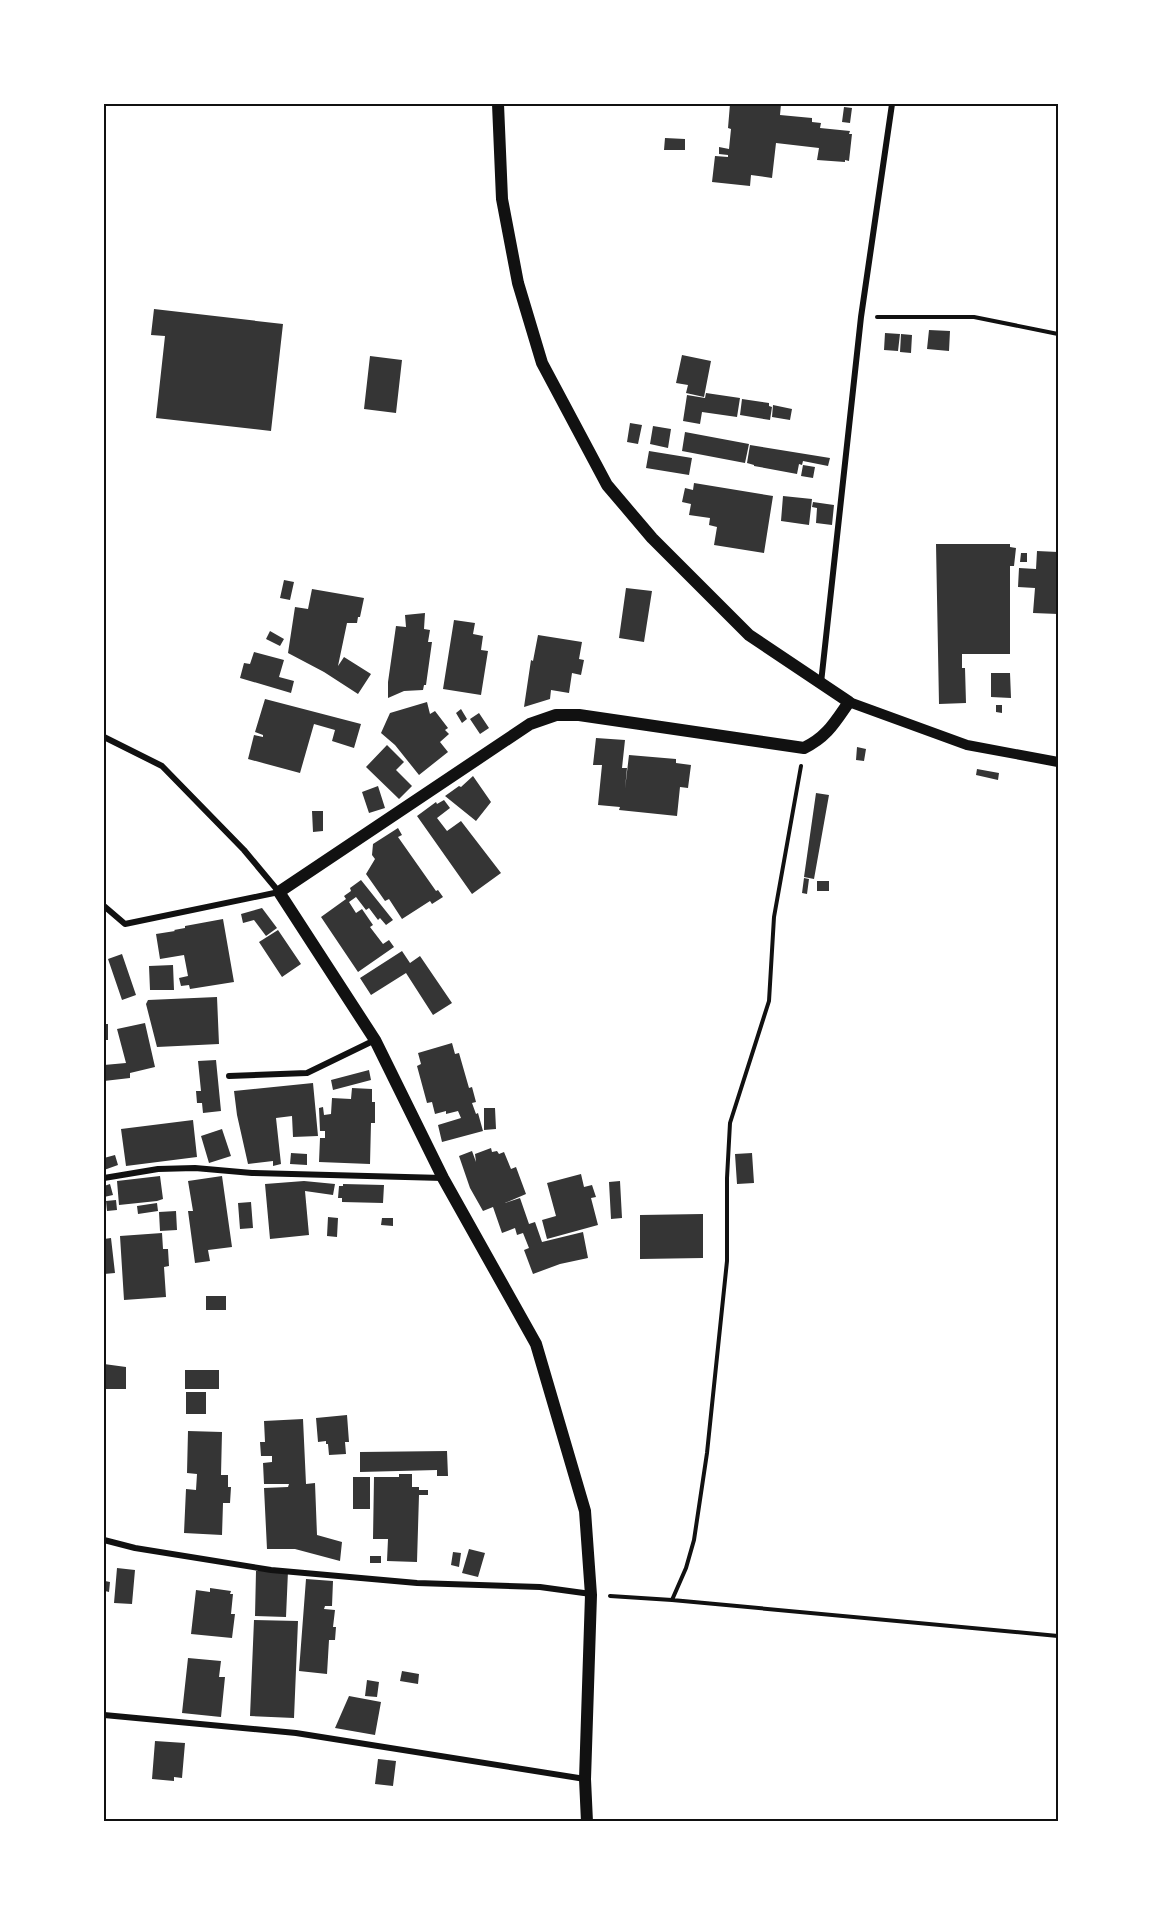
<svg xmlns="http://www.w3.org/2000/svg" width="1162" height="1925" viewBox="0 0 1162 1925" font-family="'Alegreya Sans',sans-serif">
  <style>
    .building { fill: #353535 }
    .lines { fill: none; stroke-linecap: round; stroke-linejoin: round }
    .path { stroke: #111; stroke-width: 4 }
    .minor { stroke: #111; stroke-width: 6 }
    .tertiary { stroke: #111; stroke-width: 10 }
    .secondary { stroke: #111; stroke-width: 12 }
    .neatline { fill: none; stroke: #111; stroke-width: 2 }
  </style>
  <rect width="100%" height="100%" fill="#fff"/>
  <path class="building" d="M730 104H781L780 115 812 118V122L821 123 820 128 850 131 849 134H852L849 161 845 160V162L817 160 819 148 776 143 772 178 751 175 750 186 712 182 715 156 728 157V155L719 154V147L729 149 731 129 728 128Z
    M844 107 852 108 850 123 842 122Z
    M665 138 685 139V150H664Z
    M154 309 283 324 271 431 156 418 165 336 151 335Z
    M929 330 950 331 949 351 927 349Z
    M885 333 900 334 898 351 884 350Z
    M901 334 912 335 911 353 900 352Z
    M682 355 711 361 704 397 686 393 688 385 676 383Z
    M370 356 402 360 396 413 364 409Z
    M706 393 740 398 737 417 702 412 700 424 683 421 687 395 705 398Z
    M742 399 769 403V406L772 407 770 420 740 415Z
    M773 405 792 409 790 420 772 417Z
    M630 423 642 425 638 444 627 442Z
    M653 426 671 429 668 448 650 444Z
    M685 432 749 444 745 463 682 451Z
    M750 445 830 458 828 466 803 461 802 465 799 464 797 474 754 466V465L747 463Z
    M649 451 692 458 689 475 646 468Z
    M803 465 815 467 813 478 801 476Z
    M694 483 773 496 764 553 714 545 717 527 709 525 710 518 689 515 691 504 682 502 685 488 693 490Z
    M783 496 812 499 809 525 781 521Z
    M813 502 834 505 832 525 816 523 817 508 812 507Z
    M936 544H1010V547L1016 548 1014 566H1010V654H962V668H965L966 703 939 704Z
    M1037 551 1058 552V614L1033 613 1035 588 1018 587 1019 568 1036 569Z
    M1021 553H1027V562H1020Z
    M284 580 294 582 290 600 280 598Z
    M626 588 652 591 644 642 619 638Z
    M312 589 364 598 360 617H358L357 623H347L338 666 344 657 371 674 358 694 324 672 288 653 295 607 308 609Z
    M425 613 424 629 430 630 428 642H432L426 685H424L423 690 404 691 388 698V682L396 626 406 627 405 615Z
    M454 620 475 623 473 634 483 636 481 650 488 651 481 695 443 689Z
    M270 631 284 639 280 646 266 639Z
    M538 635 582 642 579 659 584 660 581 675 572 673 569 693 551 690 550 699 524 707 531 660 533 661Z
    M254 652 284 660 279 677 294 681 291 693 240 678 244 663 250 664Z
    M991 673H1010L1011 698 991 697Z
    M265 699 361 724 354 748 332 741 335 730 314 724 300 773 248 759 254 735 263 737V735L255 732Z
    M427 702 430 714 435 711 448 728 445 730 449 734 440 742 448 752 419 775 395 745 381 733 390 713Z
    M996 705H1002V713L996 712Z
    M461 709 467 719 462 723 456 713Z
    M479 713 489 728 480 734 470 719Z
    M596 738 625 740 622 768H627L625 789 629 755 676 759V763L691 765 688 788 680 787 677 816 619 810 620 807 598 805 602 765H593Z
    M387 745 404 762 396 770 412 786 399 799 366 767Z
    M857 747 866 749 864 761 856 760Z
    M977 769 999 773 998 780 976 775Z
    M473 776 491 802 476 821 445 796 459 786 461 787Z
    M378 786 385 808 369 813 362 792Z
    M816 793 829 795 814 879 804 877Z
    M444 800 450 808 437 818 447 831 461 821 501 873 472 894 417 816 436 802 437 804Z
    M312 811H323V831L313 832Z
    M398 828 402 835 398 837 436 891 438 890 443 897 432 904 430 901 402 919 389 899 385 901 366 874 375 859 372 855 373 844Z
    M804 878 809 879 807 894 802 893Z
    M361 880 393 920 386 925 380 918 378 920 369 908 366 910 356 897 349 902 356 913 362 909 373 925 370 927 383 944 389 940 394 947 358 972 321 917 346 899 344 896 351 891 350 888Z
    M817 881H829V891H817Z
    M262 908 277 928 266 936 254 920 243 923 241 914Z
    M223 919 234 982 190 989 189 985 181 986 179 978 188 976 184 955 160 959 156 934 175 931 174 930 185 928V926Z
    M278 930 301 964 282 977 259 942Z
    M402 951 410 963 420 956 452 1003 433 1015 406 973 371 995 360 978Z
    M122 954 136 995 122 1000 108 959Z
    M173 965 174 990H150L149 966Z
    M217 997 219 1044 157 1047 146 1004 148 1000Z
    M145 1023 155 1067 130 1073V1078L104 1081V1065L126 1063 117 1029Z
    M104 1024H108V1040H104Z
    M452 1043 455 1054 459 1053 469 1088 472 1087 476 1102 472 1103 476 1114 478 1113 483 1131 442 1142 438 1125 461 1118 458 1111 446 1114V1111L435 1114 432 1102 427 1103 417 1066 421 1064 418 1053Z
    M216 1060 221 1111 203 1113 202 1103H197L196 1091H201L198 1061Z
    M369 1070 371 1080 333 1090 331 1080Z
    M313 1083 318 1136 293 1137 292 1116 276 1118 281 1164 273 1166V1161L248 1164 237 1115 234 1091Z
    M352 1088 372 1089V1102H375V1123H371L370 1164 319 1162 320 1138H325V1131H320L319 1108 323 1107 324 1115 331 1114 332 1098 351 1099Z
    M484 1108H495L496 1129 484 1130Z
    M193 1120 197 1157 126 1166 121 1129Z
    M222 1129 231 1156 209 1163 201 1136Z
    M491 1148 492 1152 497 1151 499 1154 504 1152 511 1169 516 1167 526 1194 505 1203 520 1198 529 1224 535 1222 542 1242 583 1232 588 1258 560 1264 533 1274 524 1250 529 1248 523 1233 517 1235 515 1228 502 1233 493 1207 483 1211 470 1188 459 1156 472 1151 476 1162 475 1154Z
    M291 1153 307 1154V1165L290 1164Z
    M752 1153 754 1183 737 1184 735 1154Z
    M115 1155 118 1165 104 1170V1158Z
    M581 1174 584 1187 592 1185 596 1197 591 1198 598 1225 547 1239 542 1220 556 1216 547 1183Z
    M160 1176 163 1199 157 1201 119 1205 117 1181Z
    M222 1176 232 1247 208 1250 210 1261 195 1263 188 1211H193L188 1181Z
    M304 1181 335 1184 333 1195 305 1191 309 1235 270 1239 265 1184Z
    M620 1181 622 1218 611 1219 609 1182Z
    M110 1184 113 1195 104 1197V1186Z
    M343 1184 384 1185 383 1203 342 1202V1198H338L339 1186H343Z
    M116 1200 117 1210 107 1211 106 1201Z
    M251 1202 253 1228 240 1229 238 1203Z
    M157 1203 158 1211 138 1214 137 1206Z
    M176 1211 177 1230 160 1231 159 1212Z
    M703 1214V1258L640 1259V1215Z
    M328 1217 338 1218 337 1237 327 1236Z
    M382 1218H393V1226L381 1225Z
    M162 1233 163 1249H168L169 1266 164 1267 166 1297 124 1300 120 1236Z
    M111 1238 115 1273 104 1274V1239Z
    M206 1296H226V1310H206Z
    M104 1364 126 1367V1389H104Z
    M185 1370H219V1389H185Z
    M186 1392H206V1414H186Z
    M347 1415 349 1442H345L346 1454 329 1455 328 1444H326V1441L318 1442 316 1418Z
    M303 1419 306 1484 315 1483 317 1535 342 1542 340 1561 295 1549H267L264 1488 288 1487 289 1484H264L263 1463 272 1462V1456H261L260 1442H265L264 1421Z
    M188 1431 222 1432 221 1475H228V1487H231L230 1503H223L222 1535 184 1533 186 1489 196 1490 197 1474 187 1473Z
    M447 1451 448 1476H437V1470L360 1472V1452Z
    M399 1474H412V1487H419V1490H428V1495H419L417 1562 387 1561 388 1539H373L374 1477H399Z
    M353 1477H370V1509H353Z
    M469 1549 485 1553 478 1577 462 1573Z
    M453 1552 461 1553 459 1567 451 1565Z
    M370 1556H381V1563H370Z
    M117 1568 135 1570 132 1604 114 1603Z
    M256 1571H288L286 1617 255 1616Z
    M306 1579 333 1581 332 1606H325L324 1609 335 1610 333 1627H336L335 1640H329L327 1674 299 1671Z
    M105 1581 110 1582 109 1592 105 1591Z
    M210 1588 231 1591 230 1594H233L231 1614H235L232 1638 191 1634 196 1590 210 1592Z
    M254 1620 298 1621 294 1718 250 1716Z
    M188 1658 221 1661 219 1677H225L221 1717 182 1713Z
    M402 1671 419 1674 418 1684 400 1681Z
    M367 1680 379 1682 377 1697 365 1696Z
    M349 1696 381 1702 375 1735 335 1728Z
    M155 1741 185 1743 182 1778 174 1777V1781L152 1779Z
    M378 1759 396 1761 393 1786 375 1784Z"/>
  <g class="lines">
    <path class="path" d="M877 317H974L1058 334
      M610 1596 672 1600 1058 1636
      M672 1600 686 1568 694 1540 707 1453 727 1261V1178L730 1123 769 1001 774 917 801 766"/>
    <path class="minor" d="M821 683 861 317 892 104
      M104 737 162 766 244 850 279 892 125 924 104 906
      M229 1076 307 1073 375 1040
      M104 1178 158 1169 195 1168 252 1173 443 1178
      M104 1540 135 1548 271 1570 417 1583 540 1587 591 1594
      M104 1715 296 1733 585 1779"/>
    <path class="tertiary" d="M849 702 967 745 1058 762"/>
    <path class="secondary" d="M498 104 502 199 518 283 542 363 607 485 652 538 749 635 849 702C835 722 827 737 804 748L579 715H556L530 724 279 892 375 1040 443 1178 536 1344 585 1511 591 1595 585 1779 587 1822"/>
  </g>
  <rect width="1162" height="1925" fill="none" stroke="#ffffff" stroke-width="210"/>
  <rect x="105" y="105" width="952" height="1715" class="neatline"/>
</svg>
